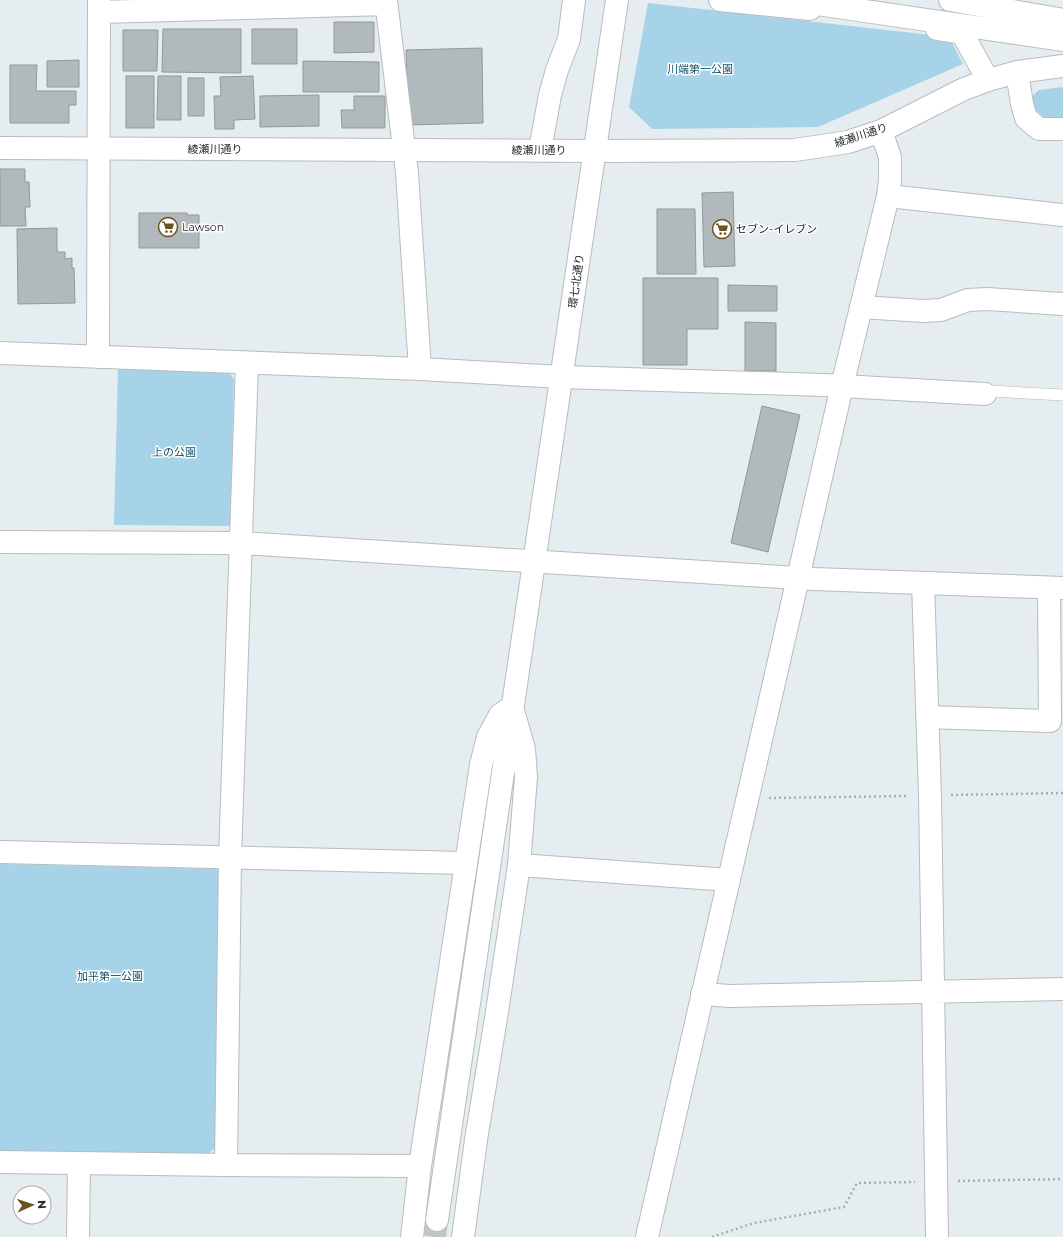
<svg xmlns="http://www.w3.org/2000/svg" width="1063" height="1237" viewBox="0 0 1063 1237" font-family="Montserrat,'Noto Sans JP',sans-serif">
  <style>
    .green { fill: #a6d3e8 }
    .building { fill: #b2b9bc; stroke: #91979a }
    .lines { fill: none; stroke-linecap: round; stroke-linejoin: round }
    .tertiary-tunnel { stroke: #c0c6c8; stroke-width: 22; stroke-dasharray: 22 11; stroke-linecap: butt }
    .service-casing { stroke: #b6bcbf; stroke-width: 12 }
    .minor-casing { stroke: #b6bcbf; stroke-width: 24 }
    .tertiary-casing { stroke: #b6bcbf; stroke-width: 24 }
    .motorway-casing { stroke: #b6bcbf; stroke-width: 24 }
    .path { stroke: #a8adb0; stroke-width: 2.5; stroke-dasharray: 2 3; stroke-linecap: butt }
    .service { stroke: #fff; stroke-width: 11 }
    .minor { stroke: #fff; stroke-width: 22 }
    .tertiary { stroke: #fff; stroke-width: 22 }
    .motorway { stroke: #fff; stroke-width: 22 }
    .labels { text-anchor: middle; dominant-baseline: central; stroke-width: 3; stroke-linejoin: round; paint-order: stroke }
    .park-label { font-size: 11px; fill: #135168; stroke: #fff }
    .street-label { font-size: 11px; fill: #26292a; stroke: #fff }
    .poi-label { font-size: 11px; fill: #26292a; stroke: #fff; text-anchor: start }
  </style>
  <rect width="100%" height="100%" fill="#e6edf0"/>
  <path class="green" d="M648 3 949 37 963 64 818 127 652 129 629 107Z
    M1063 87V121H1048L1035 109 1028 100 1039 90Z
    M118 368 228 371 234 379 230 526 114 525Z
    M0 864 216 869 221 875 215 1148 208 1154 0 1152Z"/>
  <path class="building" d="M334 22H374V52L334 53Z
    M163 29H241V73L162 72Z
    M252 29H297V64H252Z
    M123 30H158L157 71H123Z
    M482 48 483 123 408 125 406 50Z
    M79 60V87H47V61Z
    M303 61 379 62V92H303Z
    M10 65H37L36 91H76V105H69V123H10Z
    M126 76H154V128H126Z
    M158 76H181V120H157Z
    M253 76 255 119 234 120V129H215L214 96H221L220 77Z
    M188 78H204V116H188Z
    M319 95V126L260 127V96Z
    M354 96H385V128H342L341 110H354Z
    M0 169H25V182H29L30 207H25L26 226H0Z
    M733 192 735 266 704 267 702 193Z
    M657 209H695L696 274H657Z
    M139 213H187V215H199V248H139Z
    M57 228V252H65V259L72 258V268H74L75 303 18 304 17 229Z
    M643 278H718V329H687V365H643Z
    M728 285 777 286V311H728Z
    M745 322 776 323V371H745Z
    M762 406 800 415 768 552 731 543Z"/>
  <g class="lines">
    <path class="tertiary-tunnel" d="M435 1237 437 1220"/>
    <g class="service-casing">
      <path id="service" d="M985 394H988L991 391 1063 395"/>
    </g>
    <g class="minor-casing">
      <path id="minor" d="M386 0 407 173 420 369
        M720 0 810 9
        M99 12 386 4
        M937 29 962 33 988 80
        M1017 72 1022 104 1026 118 1039 129H1063
        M540 150 550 95 557 70 569 39 574 0
        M888 196 1063 215
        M861 307 923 311 941 310 968 300 987 299 1063 304
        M0 353 420 369 562 377 824 385 985 394
        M98 357 99 0
        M0 542 241 543 814 579 1063 588
        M923 583 930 796 937 1237
        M927 717 1050 721 1049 588
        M519 865 729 880
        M702 994 730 996 1063 989
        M0 1162 226 1165 420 1166
        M226 1165 230 857 247 363
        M78 1237 79 1163"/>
    </g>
    <g class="tertiary-casing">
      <path id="tertiary" d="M0 148 594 151 795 150 848 142 881 131 964 89 988 80 1017 72 1063 66
        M0 852 465 863
        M437 1220 617 0
        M412 1237 420 1166 481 765 488 737 500 715 512 707 524 749 526 777 519 865 497 1012 476 1140 463 1237
        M647 1237 842 386 888 196 890 180V157L881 131"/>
    </g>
    <g class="motorway-casing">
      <path id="motorway" d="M790 0 1063 40
        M950 0 1063 20"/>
    </g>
    <path class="path" d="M951 795 1063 793
      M769 798 908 796
      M958 1181 1063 1179
      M712 1237 754 1223 844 1207 857 1183 915 1182"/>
    <use href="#service" class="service"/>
    <use href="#minor" class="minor"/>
    <use href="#tertiary" class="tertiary"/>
    <use href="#motorway" class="motorway"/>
  </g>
  <defs>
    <g id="supermarket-ring" transform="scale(1)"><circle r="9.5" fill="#fff" stroke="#6e5224" stroke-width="1.5"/><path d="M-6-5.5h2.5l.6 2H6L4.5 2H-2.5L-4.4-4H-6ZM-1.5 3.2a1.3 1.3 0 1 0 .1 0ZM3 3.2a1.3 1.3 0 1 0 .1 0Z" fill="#6e5224"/></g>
  </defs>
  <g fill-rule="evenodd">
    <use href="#supermarket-ring" x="168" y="227"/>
    <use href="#supermarket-ring" x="722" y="229"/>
  </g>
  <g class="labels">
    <g class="park-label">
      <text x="700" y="69">川端第一公園</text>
      <text x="174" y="452">上の公園</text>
      <text x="110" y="976">加平第一公園</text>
    </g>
    <g class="street-label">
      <text transform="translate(861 135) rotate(-18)">綾瀬川通り</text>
      <text x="215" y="149">綾瀬川通り</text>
      <text x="539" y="150">綾瀬川通り</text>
      <text transform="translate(576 281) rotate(-82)">環七北通り</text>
    </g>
    <g class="poi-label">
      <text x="182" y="227">Lawson</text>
      <text x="736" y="229">セブン-イレブン</text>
    </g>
  </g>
  <g transform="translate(32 1205) rotate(87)"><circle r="19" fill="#ffffff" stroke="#a8a9aa"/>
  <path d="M0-3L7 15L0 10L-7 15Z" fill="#6e5224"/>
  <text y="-6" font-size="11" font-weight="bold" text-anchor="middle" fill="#26292a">N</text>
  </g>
</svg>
